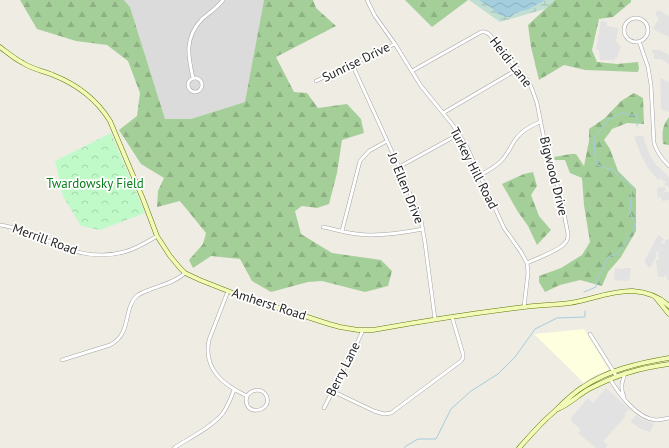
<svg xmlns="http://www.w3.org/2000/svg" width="669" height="448" viewBox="0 0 669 448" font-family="'PT Sans',sans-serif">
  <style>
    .residential { fill: #dcdbdb }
    .education { fill: #fdffde }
    .forest { fill: url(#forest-firs) }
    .wetland { fill: url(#wetland-marsh) }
    .park { fill: url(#park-crowns) }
    .parking { fill: #e2e2e2 }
    .water { fill: url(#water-waves) }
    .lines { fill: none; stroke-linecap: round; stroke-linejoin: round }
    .stream { stroke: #a4cddd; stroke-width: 1 }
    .street-casing { stroke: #a5a5a5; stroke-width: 4 }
    .secondary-casing { stroke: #637704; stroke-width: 5 }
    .street { stroke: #fff; stroke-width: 3 }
    .secondary { stroke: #f2fab8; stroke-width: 4 }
    .labels { text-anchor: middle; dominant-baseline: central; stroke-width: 3.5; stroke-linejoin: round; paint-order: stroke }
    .street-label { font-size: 13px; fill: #1e1e1e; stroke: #fff }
    .park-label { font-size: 13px; fill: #0b7e1c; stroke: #fff }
  </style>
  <defs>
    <pattern id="forest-firs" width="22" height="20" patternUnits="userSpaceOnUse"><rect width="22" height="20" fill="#a5cf99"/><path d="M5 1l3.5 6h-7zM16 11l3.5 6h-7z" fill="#8eb183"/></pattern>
    <pattern id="wetland-marsh" width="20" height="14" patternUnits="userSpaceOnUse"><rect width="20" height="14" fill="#c1ded2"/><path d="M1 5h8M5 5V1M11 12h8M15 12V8" fill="none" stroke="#a5beb4"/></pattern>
    <pattern id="park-crowns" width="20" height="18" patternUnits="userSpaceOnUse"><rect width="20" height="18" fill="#c1fac9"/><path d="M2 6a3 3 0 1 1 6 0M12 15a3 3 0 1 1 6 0" fill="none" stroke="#a5d6ac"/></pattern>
    <pattern id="water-waves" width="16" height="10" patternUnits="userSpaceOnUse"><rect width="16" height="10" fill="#a4cddd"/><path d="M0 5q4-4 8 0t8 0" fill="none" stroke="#8db0bd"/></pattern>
  </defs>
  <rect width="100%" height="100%" fill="#efece4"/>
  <path class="residential" d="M124 0H264L246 102 191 119H165L130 7Z"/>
  <path class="education" d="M584 329 609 370 596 375 583 383 579 378 534 334Z"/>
  <path class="forest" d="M20 0H124L130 7 165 119H191L245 102 264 0H313L316 8 336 26 276 57 294 92 307 93 318 108 347 104 361 119 364 133 342 140 337 173 329 204 317 208 302 206 295 211 301 234 332 253 381 260 392 271 388 286 365 292 322 281 308 282 271 292 252 281 240 259 211 256 193 268 189 260 203 244 206 233 180 201 157 207 158 191 164 178 141 164 119 130 137 116 140 93 128 61 107 45 76 41 37 29Z
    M405 0H468L432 27Z
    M555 0H631V2L613 17 599 19 592 50 597 62 617 64 638 62 639 68 638 72 585 70 564 65 539 80 531 47 528 25Z
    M634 93 643 98 644 124 627 123 612 129 604 140 610 149 618 171 636 189V231L621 257 608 272 602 286 580 280 560 285 545 292 539 282V276L561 268 582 255 590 242 584 205 582 178 570 173 565 160H555L554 157 571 154H576L584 166 589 141V129L605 118 621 101Z
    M669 117V145L663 144C662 133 662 126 669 117Z
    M533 172 537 186 531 195 539 216 551 230 537 245 528 226 518 212 502 184 524 174Z"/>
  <path class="wetland" d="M469 0H555L545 9 500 22Z"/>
  <path class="park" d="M111 133 145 213 100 230 81 226 63 196 55 161Z"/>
  <path class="parking" d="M658 10 669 16V37L653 29 659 18 655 15Z
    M601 21 607 22V26L618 28 616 42 619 43 618 45 621 46 617 58 615 57V60H600L599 50H596Z
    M652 50H660L669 55V64L661 59H654V53H652Z
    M660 78 669 82V112L661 109Z
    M637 136H643L650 156 656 165 669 177V188L664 184 666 182 660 178 658 180 648 168 642 157 634 137Z
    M665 187 666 191H663L664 194H665L664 192H669V200L662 201 661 197 658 198 657 188Z
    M658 235 664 239 660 244 665 243V240L669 239V280H668L666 275 664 276V277H658L656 260 659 259 658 251H657L655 254 657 255 650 268 648 267 646 263 644 262Z
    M615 268 624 269 625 268H631L629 281 614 280Z
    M606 388 629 409 624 414 626 416 603 441 608 445 606 447 607 448H596L578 433 581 430 571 421 572 420 571 418 588 398 593 403Z
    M636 415 644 420 654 424 650 432 639 428 631 422Z"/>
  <path class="water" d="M479 0H545L529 9 515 13 511 17C499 17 499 14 490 7 487 4 482 3 479 0Z"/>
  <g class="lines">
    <path class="stream" d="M584 292 596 287V280L604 268 608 257 618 253 628 238 635 226 630 211 632 186 620 177 613 170 597 165 595 155 594 138 608 120 621 113 630 115H637V126
      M404 448 406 446 418 439H436L451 409 471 391 498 374 515 357 535 329 557 318 585 317V311"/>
    <g class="street-casing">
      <path id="street" d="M367 0 375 16 395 44 421 86 452 124 466 145 504 228 521 252 527 263 528 273 524 307
        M624 30a12 12 0 1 1 24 0a12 12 0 1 1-24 0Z
        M639 41 648 67 651 85 654 143C657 153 662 159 669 166
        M352 64 399 167 421 220 425 243 435 319
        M412 71 481 32C485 31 487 32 490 35L502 51 529 82 532 89 537 103 547 154 560 193 568 234C568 237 568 240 565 243 559 251 537 258 527 263
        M188 85a7 7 0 1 1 14 0a7 7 0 1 1-14 0Z
        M193 78C188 56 184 38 202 19 209 13 217 8 223 0
        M316 81 395 44
        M443 113 518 69
        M399 167 459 134
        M480 175C488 171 497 166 503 159 508 153 511 146 515 140 521 131 530 126 540 122
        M0 225C21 228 39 237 58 245 78 254 102 258 124 252 136 249 147 242 157 236
        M323 227C334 229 346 233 357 234 378 237 402 233 423 229
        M342 231 360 161 369 151 387 141
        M228 291 209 340C203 369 223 385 247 396 251 390 261 387 266 395 275 412 241 418 247 396
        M590 334 612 369 616 376
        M62 360 110 345C133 333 122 308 138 295 141 293 146 291 149 290 161 285 176 282 185 273
        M610 379C619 394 637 419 656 420 661 420 665 419 669 418
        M332 391 374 411 384 414 391 413 461 361 463 358V354L452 317
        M624 397C620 388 622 382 625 373
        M324 408 358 341 363 330
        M174 448C189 438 211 428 223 413 228 406 231 398 234 390"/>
    </g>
    <g class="secondary-casing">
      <path id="secondary" d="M0 47C8 53 15 59 23 63 32 69 43 71 53 75 76 84 97 100 110 121L143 199 157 236 170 256 180 268 185 273 200 280 248 299 292 312 329 324 340 327 358 330H373C423 321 474 313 524 307 540 305 555 305 570 303 591 300 612 290 633 291 646 292 660 297 669 306
        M656 298 669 314
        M558 409C570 404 578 395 589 389 616 375 639 368 669 364
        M519 448C527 439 535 430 544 421 548 417 553 413 557 409 565 401 573 393 583 387 608 370 639 363 669 358"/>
    </g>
    <use href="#street" class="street"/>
    <use href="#secondary" class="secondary"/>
  </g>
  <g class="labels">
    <g class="street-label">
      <text transform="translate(356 62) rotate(-26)">Sunrise Drive</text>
      <text transform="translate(511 62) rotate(52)">Heidi Lane</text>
      <text transform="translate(474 168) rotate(63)">Turkey Hill Road</text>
      <text transform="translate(554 176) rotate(76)">Bigwood Drive</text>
      <text transform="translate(406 188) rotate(68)">Jo Ellen Drive</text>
      <text transform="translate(45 239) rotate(20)">Merrill Road</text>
      <text transform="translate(269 304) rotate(18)">Amherst Road</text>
      <text transform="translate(343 369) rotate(-63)">Berry Lane</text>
    </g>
    <g class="park-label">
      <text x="95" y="183">Twardowsky Field</text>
    </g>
  </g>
</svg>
